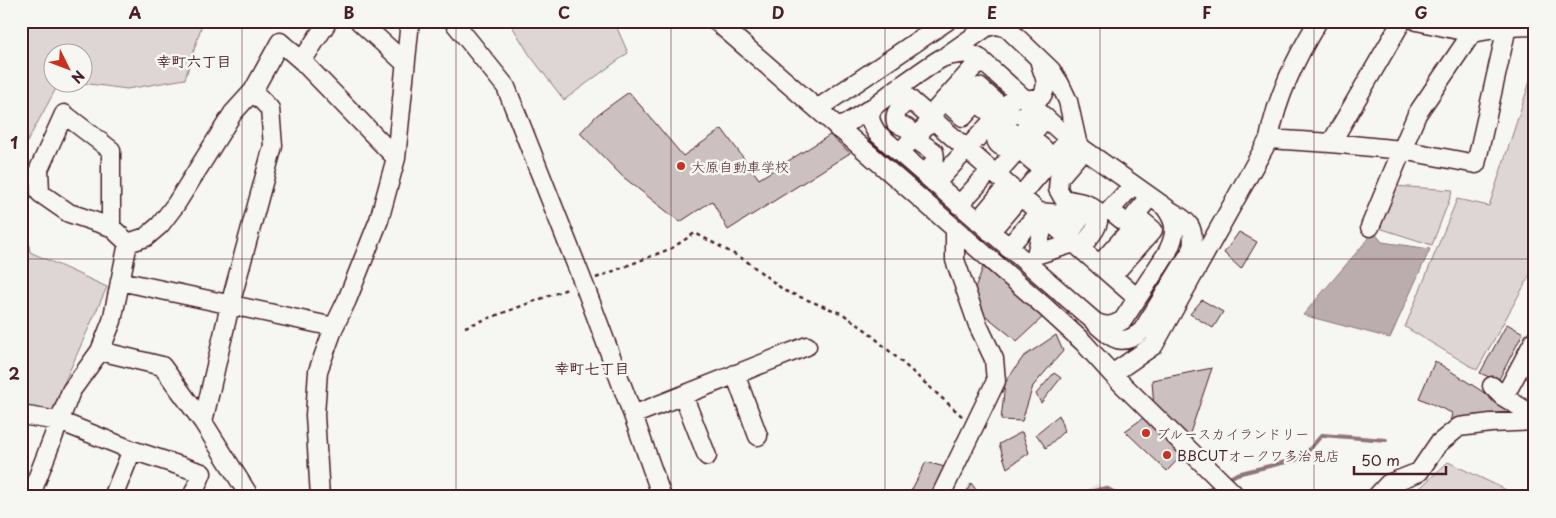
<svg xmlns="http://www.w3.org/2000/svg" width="1556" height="518" viewBox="0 0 1556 518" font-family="'Playpen Sans','Klee One',sans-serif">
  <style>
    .built { fill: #e9e6e3 }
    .green { fill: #ddd6d5; stroke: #947a80 }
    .water { fill: #bbadae; stroke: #8e747a }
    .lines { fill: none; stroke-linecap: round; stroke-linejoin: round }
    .stream { stroke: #8e747a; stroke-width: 4 }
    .building { fill: #ccc1c0; stroke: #4a1f2b }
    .minor-casing { stroke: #4a1f2b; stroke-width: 21 }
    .path { stroke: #4a1f2b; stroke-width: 2.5; stroke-dasharray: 4 4; stroke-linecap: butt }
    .minor { stroke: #f6f6f2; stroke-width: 18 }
    .grid { fill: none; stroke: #4a1f2b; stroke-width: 1; stroke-opacity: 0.55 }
    .poi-dot { fill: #c8321e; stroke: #f6f6f2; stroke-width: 2 }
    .labels { text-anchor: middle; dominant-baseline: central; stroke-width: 5; stroke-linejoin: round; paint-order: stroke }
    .poi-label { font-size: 14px; fill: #4a1f2b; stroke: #f6f6f2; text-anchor: start }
    .neighbourhood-label { font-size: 15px; font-weight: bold; fill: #4a1f2b; stroke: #f6f6f2 }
    .neatline { fill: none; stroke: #4a1f2b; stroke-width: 2 }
    .grid-label { font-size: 16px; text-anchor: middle; font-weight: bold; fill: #4a1f2b }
  </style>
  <rect width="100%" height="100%" fill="#f6f6f2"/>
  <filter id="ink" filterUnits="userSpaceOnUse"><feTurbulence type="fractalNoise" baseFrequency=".02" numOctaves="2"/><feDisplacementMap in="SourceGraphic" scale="10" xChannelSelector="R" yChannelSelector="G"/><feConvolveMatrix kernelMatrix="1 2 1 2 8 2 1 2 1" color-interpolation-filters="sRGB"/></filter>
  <g filter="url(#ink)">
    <path class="built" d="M1097 484 1126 497H1073Z"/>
    <path class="green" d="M21 21H203L185 79 127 89 82 83V52H52V82L59 83 21 153Z
      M509 21H614L628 53 564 100 529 54Z
      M1535 66V266L1477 370 1405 327 1457 199 1489 206Z
      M1394 186 1453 190 1432 245 1376 227Z
      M21 193 30 252 107 287 52 410 21 407Z
      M1448 462 1521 497H1410Z"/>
    <path class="water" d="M1374 232 1382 242 1430 249 1390 338 1303 315Z"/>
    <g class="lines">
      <path class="stream" d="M1228 479 1237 474 1302 458 1322 435 1386 440
        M1078 497 1085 493 1106 488 1123 497
        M1192 497 1217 485"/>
    </g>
    <path class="building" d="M629 92 683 156 722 129 759 179 830 135 850 153 728 230 712 201 680 222 622 176 580 133 597 115Z
      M1239 232 1257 242 1241 269 1224 253Z
      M983 267 1044 316 1017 341 970 303Z
      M1202 300 1223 312 1213 328 1190 314Z
      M1507 324 1523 333 1498 381 1480 373Z
      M1056 335 1063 351 1033 386 1022 421 1001 420 1005 383 1023 357Z
      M1435 361 1480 390 1511 413 1505 421 1466 424 1450 422 1452 413 1419 398Z
      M1212 368 1188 439 1154 409 1152 380Z
      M1054 373 1061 378 1041 403 1036 394Z
      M1059 415 1064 431 1046 448 1036 434Z
      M1146 416 1182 455 1167 471 1125 431Z
      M1022 432 1029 453 1007 468 999 444Z
      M926 462 945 467 933 497H908Z
      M971 483 980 495 979 497H964Z"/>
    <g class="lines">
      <g class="minor-casing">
        <path id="minor" d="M328 21 302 61 396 158
          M359 21 405 63
          M453 21 506 87 585 287 633 415 662 497
          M716 21 1045 307 1083 342 1112 374 1237 497
          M1417 21 1472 33 1507 27 1534 26 1535 25
          M969 53 979 58 1069 139 1165 207C1178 224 1176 235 1167 253L1123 320C1113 326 1106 328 1095 322L877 133C872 125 867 117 873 108 876 103 934 62 942 58 951 54 959 54 969 53Z
          M947 55 987 27 997 25 1007 28 1051 70 1060 84 1068 101 1078 146
          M898 89 1137 298
          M954 89 967 100 979 87 1004 109
          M944 100 963 117 977 102 996 118
          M1026 100 1041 97C1050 84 1044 77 1040 63
          M817 109 947 21
          M1009 124a8 8 0 1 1 16 0a8 8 0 1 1-16 0Z
          M930 116 981 59
          M838 129 873 107
          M996 138a9 9 0 1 1 18 0a9 9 0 1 1-18 0Z
          M1029 137 1044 149
          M1269 139 1331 143 1402 150 1417 114 1472 33 1477 21
          M1331 143 1402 21
          M1019 149 1034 162
          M899 152C906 146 912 142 912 133L907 128 896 123C893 111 902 106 910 99
          M924 174C931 167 937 163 934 152L921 143 919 137 922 130 933 119
          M996 174 1046 118
          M935 184 1018 93
          M959 205 991 170
          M1045 218 1036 255 1074 243
          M978 221 1008 185
          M1370 227 1402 150 1476 164 1507 27
          M990 232 1069 139
          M128 243 146 237 160 225 176 204 233 113 253 91 280 42 302 61
          M1008 248 1039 212 1082 216 1067 237
          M1080 248C1089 238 1110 218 1090 206 1082 201 1071 202 1063 198L1058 189 1059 178 1083 150
          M1099 265 1132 228 1110 210 1133 185
          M1112 276 1153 230 1135 215 1150 197
          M120 281 334 327
          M1095 323C1112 338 1121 348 1142 331L1192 250C1196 223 1186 221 1166 208
          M100 351 112 321 128 243 111 227 69 213 40 193 39 169 64 114 111 150V227
          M735 374 758 436
          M1112 374 1154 345 1269 139C1277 96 1296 58 1318 21
          M1492 386 1502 396 1535 416
          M683 395 707 456
          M1502 396 1510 386 1535 339
          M21 415 59 421 132 450 202 473 192 497
          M633 415 807 346
          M203 422 230 305 273 146 270 109 253 91
          M30 497 71 391 100 351 162 366 203 422 250 497
          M113 497 132 450
          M320 497 315 415 318 371 334 327 347 300 379 220 396 158 410 21
          M940 497 996 381 994 359 978 325 955 260V229
          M1376 497 1388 484 1419 472 1438 444 1459 427 1491 423 1535 421"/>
      </g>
      <path class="path" d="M596 278 672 248 695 233 745 260 785 291 843 314 867 331 963 417
        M465 327 570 288"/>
      <use href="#minor" class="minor"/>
    </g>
  </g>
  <path class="grid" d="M242 21V497M456 21V497M671 21V497M885 21V497M1100 21V497M1314 21V497M21 259H1535"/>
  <g class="poi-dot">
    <circle cx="681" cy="166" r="5"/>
    <circle cx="1146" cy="433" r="5"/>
    <circle cx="1167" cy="455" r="5"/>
  </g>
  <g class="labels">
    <g class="poi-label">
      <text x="691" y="166">大原自動車学校</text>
      <text x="1156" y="433">ブルースカイランドリー</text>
      <text x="1177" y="455">BBCUTオークワ多治見店</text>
    </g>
    <g class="neighbourhood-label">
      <text x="194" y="60">幸町六丁目</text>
      <text x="592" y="367">幸町七丁目</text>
    </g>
  </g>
  <rect width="1556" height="518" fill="none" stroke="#f6f6f2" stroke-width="55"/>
  <g transform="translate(68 68) rotate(132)"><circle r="24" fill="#f6f6f2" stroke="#b1a0a2"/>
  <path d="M0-4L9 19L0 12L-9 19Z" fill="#c8321e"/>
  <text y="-8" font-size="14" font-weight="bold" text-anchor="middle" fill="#4a1f2b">N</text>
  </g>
  <path d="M1354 466v8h92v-8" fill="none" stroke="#4a1f2b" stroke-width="2.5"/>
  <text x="1361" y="466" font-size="15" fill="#4a1f2b" stroke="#f6f6f2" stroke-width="4" paint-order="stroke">50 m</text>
  <rect x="28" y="28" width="1500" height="462" class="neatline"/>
  <g class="grid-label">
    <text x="135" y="19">A</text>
    <text x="349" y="19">B</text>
    <text x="564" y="19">C</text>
    <text x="778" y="19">D</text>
    <text x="992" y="19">E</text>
    <text x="1207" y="19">F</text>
    <text x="1421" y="19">G</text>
    <text x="14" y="149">1</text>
    <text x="14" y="380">2</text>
  </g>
</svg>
